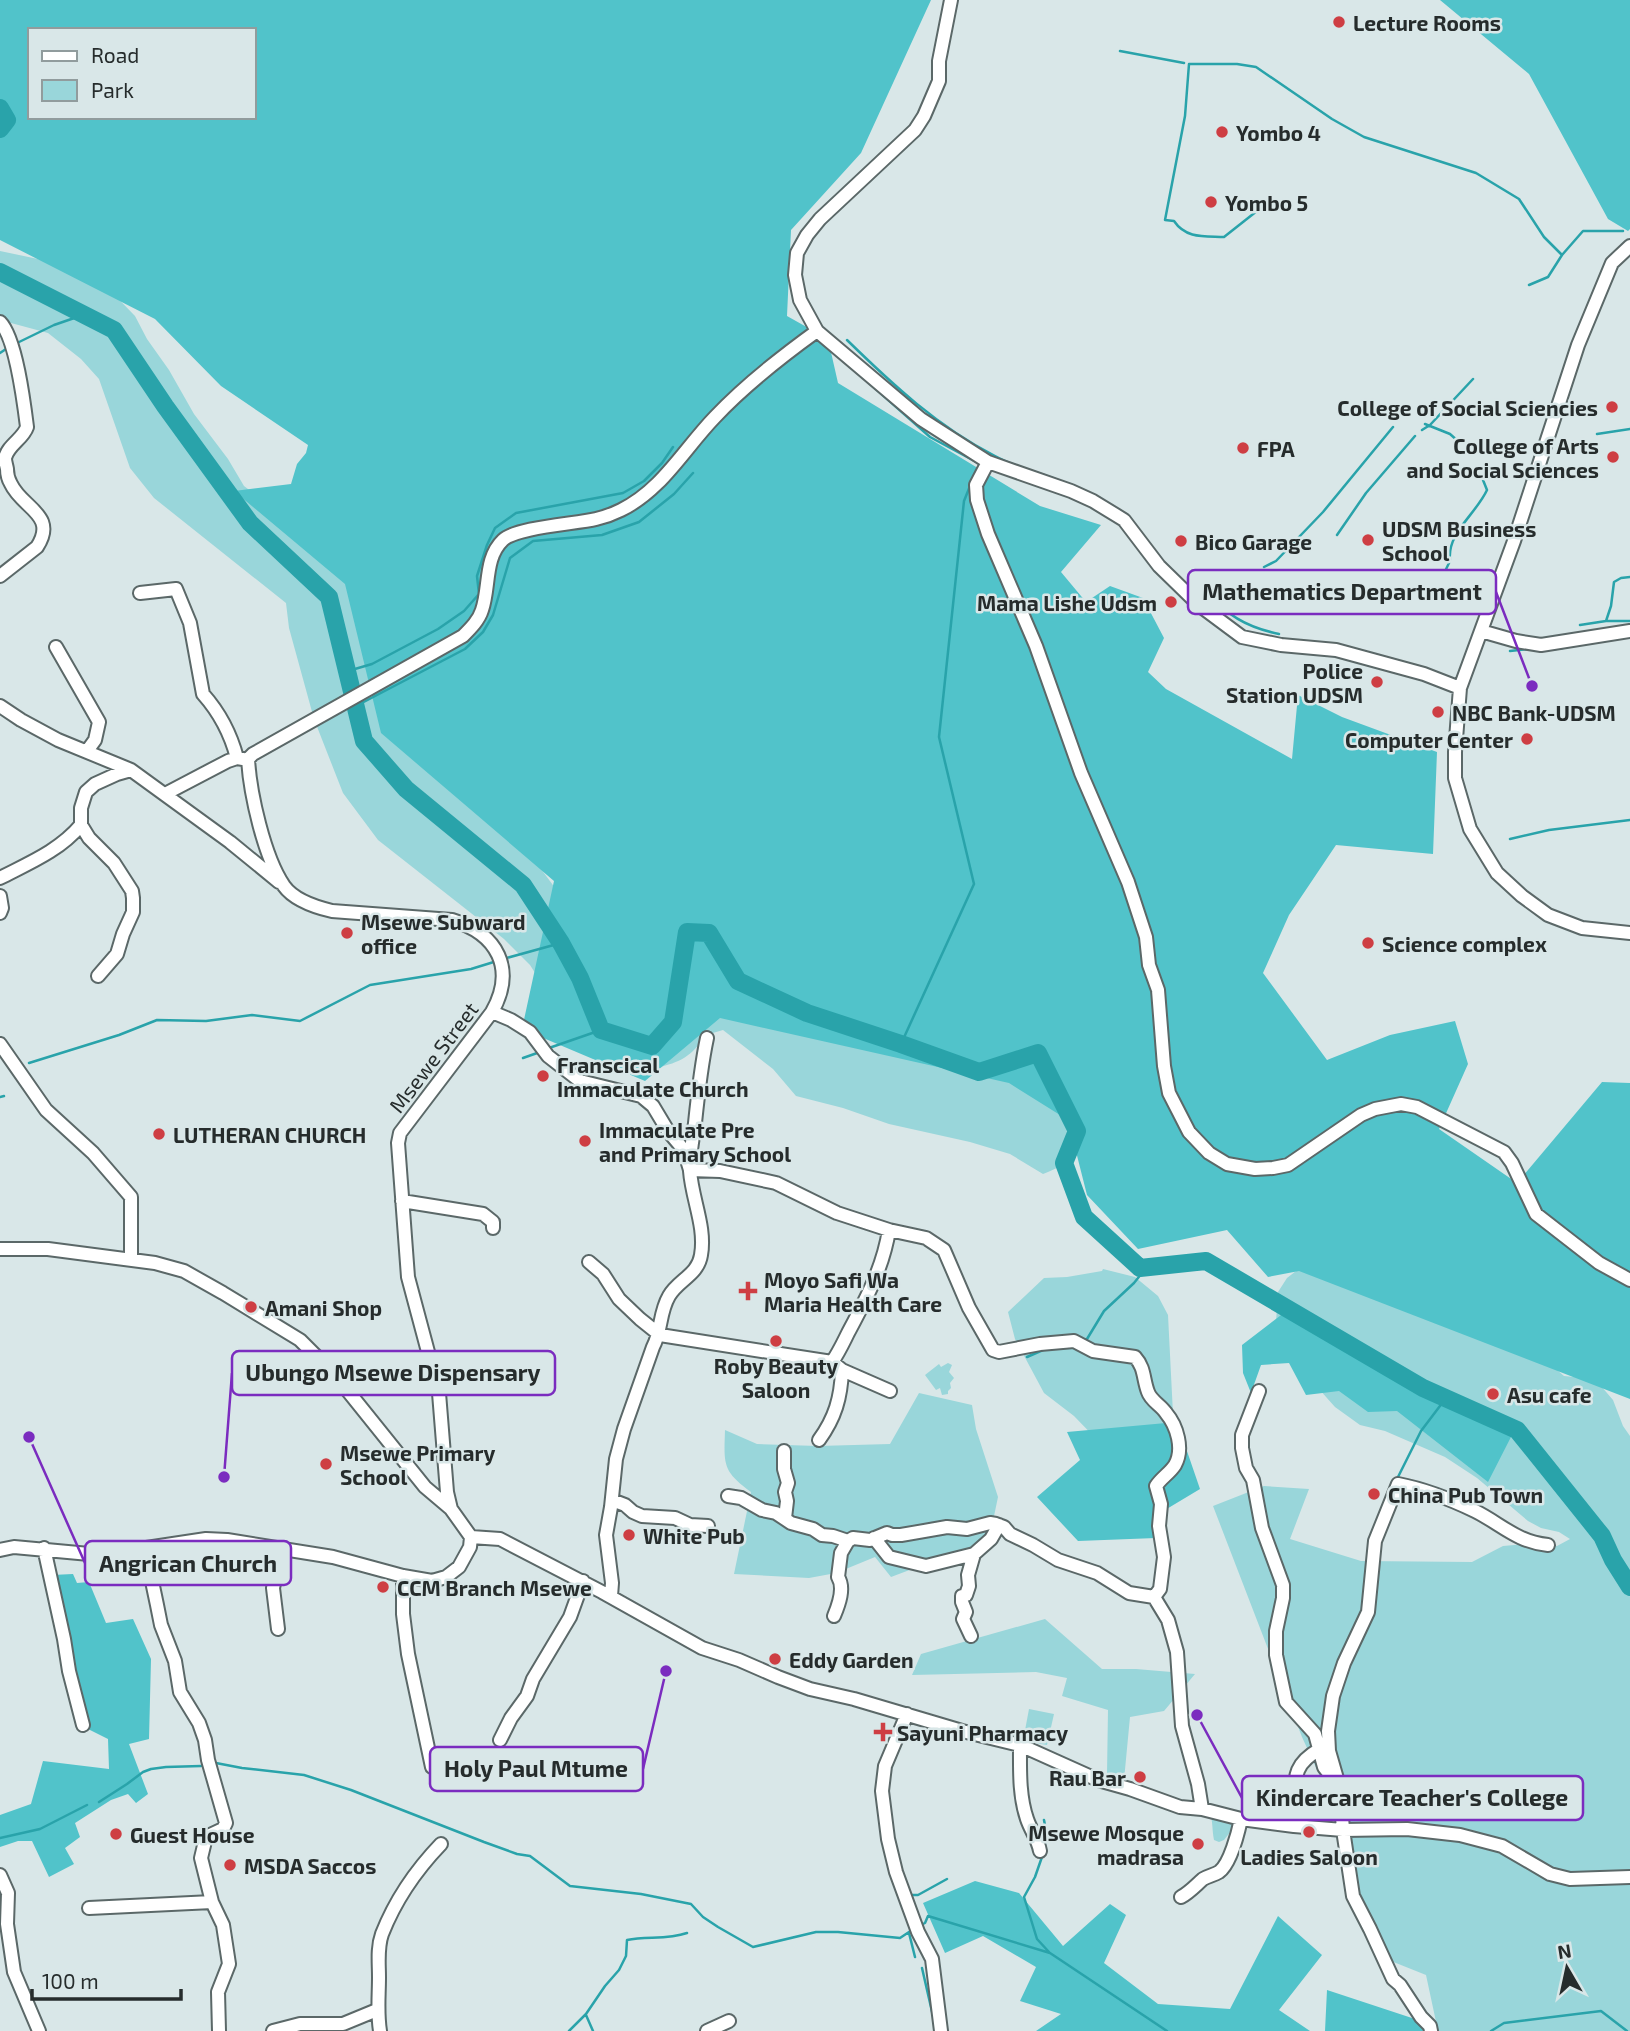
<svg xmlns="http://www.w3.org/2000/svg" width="1630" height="2031" viewBox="0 0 1630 2031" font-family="'Exo 2',sans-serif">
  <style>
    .green { fill: #99d6da }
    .forest { fill: #51c3ca; fill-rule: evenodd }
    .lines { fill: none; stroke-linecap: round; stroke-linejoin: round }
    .stream { stroke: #29a3aa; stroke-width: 2.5 }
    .river { stroke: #29a3aa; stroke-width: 18 }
    .minor-casing { stroke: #5b6868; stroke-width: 16 }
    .minor { stroke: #fff; stroke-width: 12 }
    .poi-dot { fill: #ce3e43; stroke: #d9e7e8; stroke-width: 2.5 }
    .labels { text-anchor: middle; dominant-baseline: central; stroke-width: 5; stroke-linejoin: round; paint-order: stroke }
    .poi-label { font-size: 21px; font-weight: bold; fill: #262c2c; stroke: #d9e7e8; text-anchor: start }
    .street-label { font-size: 21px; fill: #262c2c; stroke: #d9e7e8 }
    .leader { fill: none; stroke: #7b2cbf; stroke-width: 2.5 }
    .callout-dot { fill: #7b2cbf; stroke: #d9e7e8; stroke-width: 2.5 }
    .callout { fill: #d9e7e8; stroke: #7b2cbf; stroke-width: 2.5 }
    .callout-label { font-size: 23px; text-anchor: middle; font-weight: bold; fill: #262c2c }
  </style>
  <rect width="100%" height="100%" fill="#d9e7e8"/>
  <path class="green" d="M0 251 38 259 103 283 135 316 147 339 169 370 194 414 228 459 244 486 280 513 313 534 515 834 564 900 666 1002 1049 1041 1078 1140C1069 1160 1065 1166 1043 1174L1010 1154 970 1142 889 1124 843 1108 796 1096 773 1069 723 1030 706 1035C691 1057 681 1062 656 1068L546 990 530 965 504 939 378 840 343 793 314 719 289 628 286 603 154 498 130 468 99 379 81 359 48 333 0 320Z
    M1309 1261 1549 1363 1564 1376 1595 1379 1613 1400 1623 1426 1630 1436V2031H1438L1426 1975 1391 1961 1369 1941 1339 1818 1302 1737 1213 1506 1264 1486 1309 1489 1290 1539 1361 1561 1472 1562 1503 1546 1526 1544 1557 1546 1570 1539 1559 1532 1541 1528 1528 1521 1477 1478 1445 1457 1385 1431 1360 1425 1335 1407 1310 1379 1276 1322 1278 1292 1287 1278Z
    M1103 1269 1135 1277 1158 1296 1168 1315 1173 1414 1139 1483 1074 1416 1044 1393 1015 1339 1008 1312 1044 1278 1067 1277 1102 1271Z
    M948 1363 952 1365 949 1372 954 1378 950 1383 951 1388 948 1391V1394L942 1395 940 1388 936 1390 925 1375 939 1364 941 1367Z
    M919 1393 972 1405 976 1429 998 1497 989 1540 891 1577 875 1557 836 1573 809 1578 734 1574 751 1492C722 1471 724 1464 725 1430L757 1444 818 1446 890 1444Z
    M1045 1619 1102 1669H1136L1195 1674 1164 1711 1130 1717 1124 1780 1107 1774 1108 1710 1062 1696 1067 1678 1036 1672 912 1675 921 1654Z
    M1029 1709 1054 1714 1047 1745 1023 1741Z
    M1210 1812 1238 1822 1224 1840 1219 1842 1214 1840C1212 1830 1213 1822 1210 1812Z"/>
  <path class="forest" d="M0 0H931L861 153 791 230 787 316 828 339 838 383 1040 506 1101 525 1061 572 1086 602 1110 586 1143 598 1164 638 1148 672 1166 689 1292 759 1298 695 1342 717 1437 752 1433 854 1336 845 1289 915 1263 973 1327 1060 1390 1035 1455 1021 1468 1064 1439 1129 1517 1183 1602 1082 1630 1083V1399L1299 1271 1268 1277 1227 1230 1138 1249 1087 1195 1068 1120 1009 1083 720 1018 645 1081 522 1029 554 881 381 733 345 584 234 491 291 484 297 464 306 453 308 445 221 386 155 319 0 240ZM30 30H254V117H30Z
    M1440 0H1630V229L1628 231 1608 219 1529 74Z
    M1285 1312 1513 1433 1488 1482 1397 1411 1368 1412 1339 1391 1306 1395 1289 1363 1261 1365 1251 1393 1243 1373 1242 1345Z
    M1177 1422 1200 1489 1160 1513 1156 1538 1078 1541 1037 1497 1080 1460 1067 1432Z
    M73 1574 77 1583 89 1582 106 1623 133 1619 151 1659 149 1739 129 1744 148 1794 136 1803 128 1794 111 1800 75 1823 80 1837 65 1848 74 1864 49 1877 32 1841H18L0 1847V1815L31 1804 43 1761 109 1769 108 1739 88 1729 77 1699 52 1575Z
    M975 1881 1019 1893 1063 1946 1110 1904 1126 1915 1104 1963 1158 2004 1230 2009 1278 1916 1322 1955 1279 2010 1310 2031H1036L1061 2014 1020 2001 1036 1967 983 1936 945 1953 923 1903Z
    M1327 1990 1421 2021 1424 2031H1325Z"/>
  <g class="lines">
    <path class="stream" d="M1120 51 1184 63
      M1262 207 1224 237C1205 236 1186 239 1174 221L1165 220 1185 116 1189 64H1237L1256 67 1332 119 1364 137 1476 173 1519 199 1544 237 1562 255
      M1529 285 1548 277 1562 255 1583 231H1623
      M847 340C892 384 938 427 995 456 1013 466 1036 472 1055 479
      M15 344 54 325 83 315
      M0 353 9 347
      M868 382 930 437 980 464
      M1425 424 1450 434 1459 442
      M1422 430 1430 425 1473 379
      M1597 434 1630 429
      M1337 535 1366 493 1415 436
      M1450 560C1447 533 1476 514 1487 490L1481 475
      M1264 567 1276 561 1323 512 1393 427
      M1214 597C1229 619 1255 629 1279 634
      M1425 603 1422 599 1426 592 1438 586 1449 563
      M1606 621 1611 606 1614 582 1621 578 1630 577
      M1580 625 1606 621H1630
      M1555 649 1563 648
      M1510 651 1528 649
      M348 671 372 664 438 629 464 611 479 594 477 576 487 545 495 528 516 513 623 493 644 481 662 463 673 447
      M356 706 465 649 483 632 493 615 510 558 533 541 602 535 639 522 674 494 693 473
      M1510 839 1549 830 1630 820
      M503 959 561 943
      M901 1044 974 884 939 737 964 501 970 486
      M549 1048 601 1030
      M523 1058 540 1052
      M29 1063 119 1035 157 1020 206 1021 252 1015 300 1021 370 985 471 969 497 961
      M0 1097 4 1096
      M1083 1340 1087 1339 1104 1311 1134 1283 1146 1268
      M1027 1357 1043 1350
      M1398 1477 1421 1431 1446 1398
      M216 1763 242 1768 304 1775 351 1790 484 1842 517 1854 530 1856 570 1886 641 1894 691 1904 703 1917 718 1927 753 1947 816 1932H838L900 1938 912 1930
      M99 1802 127 1784 143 1772 151 1769 166 1767 201 1766
      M0 1838 40 1829 87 1805
      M1044 1848 1047 1835 1044 1820
      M1043 1854 1035 1877 1024 1897 1037 1939 1049 1952
      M909 1895H918L947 1879
      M921 1925 925 1923 928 1916 1050 1953 1167 2031
      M909 1933 915 1957
      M922 1968 933 2016
      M586 2015 593 2031
      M569 2031 586 2014 605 1986 619 1970 626 1956 627 1940C647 1936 667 1940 687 1933
      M1491 2031 1504 2023 1601 2011 1627 2031"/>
    <path class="river" d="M0 108 7 120 0 129
      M0 272 114 330 165 406 250 523 329 597 364 741 406 789 523 885 561 943 580 978 601 1030 652 1046 673 1022 687 932 709 933 738 981 807 1013 901 1044 979 1072 1038 1053 1077 1131 1064 1163 1084 1217 1140 1268 1206 1261 1423 1388 1517 1430 1602 1536 1613 1560 1630 1587"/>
    <g class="minor-casing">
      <path id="minor" d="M951 0 939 61V81L924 116 915 130 820 219 807 235 797 253 795 275 800 300 817 331 921 419 988 462 1071 491 1093 501 1124 520 1159 566 1199 605 1242 637 1281 645 1336 650 1424 674 1460 688
        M1630 246 1612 263 1578 345 1514 541 1460 688 1455 752V778L1470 829 1497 873 1522 896 1548 915 1582 928 1630 933
        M0 322C16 338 24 403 27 427 23 439 8 445 5 458 5 462 6 464 7 469 7 474 8 479 11 484 22 508 58 515 37 547L0 576
        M988 462 976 485 977 500 988 534 1036 646 1081 773 1128 882 1146 937 1149 965 1158 990 1164 1066 1169 1093 1189 1132 1209 1153 1227 1164 1255 1169 1273 1168 1288 1165 1361 1115 1375 1109 1401 1104 1417 1107 1504 1152 1512 1163 1536 1214 1599 1263 1630 1280
        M140 593 176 589 190 623 203 694C219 712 231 735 237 758
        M1481 631 1516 641 1541 645 1630 631
        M56 647 99 722 95 740 87 751
        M0 706 21 720 58 740 131 770 230 842 279 882
        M165 794 228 761 237 758 243 759
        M0 878C29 863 59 851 81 825
        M0 896 2 908 0 913
        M98 976 117 954 123 934 133 912V898L132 891 114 863 89 838 81 825V808L86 792 95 784 117 774 131 770
        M492 1012 511 1020 530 1032 548 1056 580 1081 641 1096 653 1106 668 1131 684 1150 690 1170 720 1171 776 1183 837 1213 889 1230C883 1268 866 1299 848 1333 843 1343 839 1352 832 1362
        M0 1044 46 1110 93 1153 131 1197V1259
        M402 1201 483 1214 493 1222V1228
        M889 1230 926 1238 944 1250 969 1308 993 1350 999 1352 1040 1344 1074 1341 1093 1351 1135 1357C1145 1368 1143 1379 1148 1392 1151 1401 1161 1405 1166 1413 1177 1426 1184 1449 1175 1465 1170 1473 1161 1478 1156 1486L1161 1504 1159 1526 1164 1557 1160 1589 1154 1597
        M0 1249H48L155 1263 184 1271 223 1293 300 1340 335 1375 425 1487 451 1509
        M589 1262 603 1274 619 1299 640 1319 660 1335 832 1362 842 1370 890 1391
        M1259 1391 1242 1435V1448L1246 1468 1253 1480 1262 1528 1283 1585V1598L1276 1631V1655L1286 1702 1315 1734 1324 1767 1334 1780
        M819 1440C835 1418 841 1398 842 1370
        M784 1451V1469L788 1483 785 1492 787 1501 785 1518
        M728 1496 741 1498 762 1510 776 1513 791 1523 813 1529 822 1535 833 1536 848 1541 853 1538 870 1540 887 1533 892 1535H901L947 1527 967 1529 990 1523 996 1524 1004 1527 1010 1534 1033 1545 1058 1560 1097 1573 1129 1593 1154 1597 1168 1620 1177 1652 1182 1726 1198 1784 1202 1809
        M612 1500 625 1505 633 1512 642 1516 675 1518 690 1525 708 1526
        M471 1537 500 1539 602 1592 702 1648 739 1660 778 1677 810 1689 854 1699 962 1731 1020 1745 1098 1780 1130 1789 1180 1807 1202 1809 1241 1819 1294 1826 1343 1830 1407 1829 1460 1835 1502 1846 1550 1874 1570 1879 1630 1877
        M874 1538 889 1557 926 1566 974 1554
        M44 1548 64 1639 69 1671 83 1725
        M145 1548 157 1605 161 1625 175 1661 180 1692 199 1723 205 1740 208 1760 226 1823 223 1829 206 1837 201 1858 212 1902 223 1925 229 1964 218 1992 219 2031
        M0 1550 14 1547 100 1555 206 1539 227 1540 333 1557 403 1576 432 1581 446 1577 459 1567 470 1547 471 1537 451 1509 447 1492 439 1393 408 1277 398 1143 400 1133 492 1012C516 969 498 934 452 920L332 911C315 907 294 900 284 886 264 857 250 793 248 759L253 754 463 636C471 628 479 620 482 610 490 587 484 558 503 540 517 527 575 524 596 519 605 517 613 514 621 510 662 490 684 449 715 417 745 385 781 357 817 331
        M403 1576V1614L408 1654 432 1767
        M611 1596 612 1583 606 1535 611 1507 616 1459 624 1429 653 1347C662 1330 659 1313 669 1296 678 1280 698 1275 701 1255 706 1227 692 1199 690 1171 689 1155 693 1138 695 1123 698 1094 701 1066 707 1038
        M834 1616C839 1604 845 1588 838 1577L841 1553 848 1541
        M278 1629 273 1588 282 1549
        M971 1636 963 1619 966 1612 962 1602V1596L966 1595 969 1586 968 1575 974 1554 991 1539 999 1525
        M907 1714 885 1766 882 1791 888 1839 896 1872 918 1932 932 1959 941 2031
        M500 1740 511 1718 527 1696 533 1679 570 1617 583 1581
        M1020 1745C1020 1770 1019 1796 1027 1819 1031 1831 1038 1839 1040 1851
        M1294 1826C1297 1819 1295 1816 1295 1809 1296 1780 1290 1766 1320 1749
        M0 1875 8 1893 7 1924 14 1972 39 2031
        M1181 1897C1190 1892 1195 1886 1203 1879 1208 1876 1214 1875 1219 1872 1230 1864 1238 1833 1241 1819
        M89 1908 212 1902
        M273 2031 300 2024H343L377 2010
        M380 2031C377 2012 379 1996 379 1977 379 1963 377 1948 382 1934 395 1901 417 1869 441 1844
        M707 2031 729 2021
        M1431 2031 1430 2026 1421 2017 1400 1985 1393 1979 1370 1929 1353 1896 1343 1830 1340 1789 1329 1751 1328 1731 1333 1696 1344 1663 1368 1612 1375 1541 1398 1484C1424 1489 1452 1500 1475 1511 1501 1524 1517 1542 1548 1545"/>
    </g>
    <use href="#minor" class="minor"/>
  </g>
  <g class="poi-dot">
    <circle cx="1339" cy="22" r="7"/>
    <circle cx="1222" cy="132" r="7"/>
    <circle cx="1211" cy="202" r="7"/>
    <circle cx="1612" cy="407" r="7"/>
    <circle cx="1243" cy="448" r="7"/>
    <circle cx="1613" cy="457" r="7"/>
    <circle cx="1368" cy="540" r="7"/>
    <circle cx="1181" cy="541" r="7"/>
    <circle cx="1171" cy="602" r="7"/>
    <circle cx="1377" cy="682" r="7"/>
    <circle cx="1438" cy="712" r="7"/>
    <circle cx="1527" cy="739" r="7"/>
    <circle cx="347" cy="933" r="7"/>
    <circle cx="1368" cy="943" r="7"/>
    <circle cx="543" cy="1076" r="7"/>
    <circle cx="159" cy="1134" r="7"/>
    <circle cx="585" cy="1141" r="7"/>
    <path d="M744.5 1280.5h7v7h7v7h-7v7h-7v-7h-7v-7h7z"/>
    <circle cx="251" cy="1307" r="7"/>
    <circle cx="776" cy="1341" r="7"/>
    <circle cx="1493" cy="1394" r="7"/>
    <circle cx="326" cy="1464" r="7"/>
    <circle cx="1374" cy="1494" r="7"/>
    <circle cx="629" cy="1535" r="7"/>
    <circle cx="383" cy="1587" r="7"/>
    <circle cx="775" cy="1659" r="7"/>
    <path d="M879.5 1721.5h7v7h7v7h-7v7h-7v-7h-7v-7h7z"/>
    <circle cx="1140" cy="1777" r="7"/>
    <circle cx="1309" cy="1832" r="7"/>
    <circle cx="116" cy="1834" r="7"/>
    <circle cx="1198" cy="1844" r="7"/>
    <circle cx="230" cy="1865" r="7"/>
  </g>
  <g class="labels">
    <g class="poi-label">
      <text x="1353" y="22">Lecture Rooms</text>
      <text x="1236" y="132">Yombo 4</text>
      <text x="1225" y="202">Yombo 5</text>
      <text x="1598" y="407" text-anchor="end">College of Social Sciencies</text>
      <text x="1599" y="445" text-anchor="end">College of Arts<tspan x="1599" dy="24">and Social Sciences</tspan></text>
      <text x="1257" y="448">FPA</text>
      <text x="1382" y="528">UDSM Business<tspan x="1382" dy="24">School</tspan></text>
      <text x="1195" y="541">Bico Garage</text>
      <text x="1157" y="602" text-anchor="end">Mama Lishe Udsm</text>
      <text x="1363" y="670" text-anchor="end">Police<tspan x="1363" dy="24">Station UDSM</tspan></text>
      <text x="1452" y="712">NBC Bank-UDSM</text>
      <text x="1513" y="739" text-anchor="end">Computer Center</text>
      <text x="361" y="921">Msewe Subward<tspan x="361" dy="24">office</tspan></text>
      <text x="1382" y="943">Science complex</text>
      <text x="557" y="1064">Franscical<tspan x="557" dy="24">Immaculate Church</tspan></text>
      <text x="599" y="1129">Immaculate Pre<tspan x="599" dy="24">and Primary School</tspan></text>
      <text x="173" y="1134">LUTHERAN CHURCH</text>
      <text x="764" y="1279">Moyo Safi Wa<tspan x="764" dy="24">Maria Health Care</tspan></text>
      <text x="265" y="1307">Amani Shop</text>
      <text x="776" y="1365" text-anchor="middle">Roby Beauty<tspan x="776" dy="24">Saloon</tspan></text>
      <text x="1507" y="1394">Asu cafe</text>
      <text x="340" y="1452">Msewe Primary<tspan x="340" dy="24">School</tspan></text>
      <text x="1388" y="1494">China Pub Town</text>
      <text x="643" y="1535">White Pub</text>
      <text x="397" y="1587">CCM Branch Msewe</text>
      <text x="789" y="1659">Eddy Garden</text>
      <text x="897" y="1732">Sayuni Pharmacy</text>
      <text x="1126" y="1777" text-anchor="end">Rau Bar</text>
      <text x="1184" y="1832" text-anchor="end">Msewe Mosque<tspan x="1184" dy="24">madrasa</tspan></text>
      <text x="130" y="1834">Guest House</text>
      <text x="1309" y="1856" text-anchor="middle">Ladies Saloon</text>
      <text x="244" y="1865">MSDA Saccos</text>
    </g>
    <g class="street-label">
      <text transform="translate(433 1057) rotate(-53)">Msewe Street</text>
    </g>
  </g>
  <path class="leader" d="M1532 686L1496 592M224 1477L232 1373M29 1437L85 1563M666 1671L643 1769M1197 1715L1242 1798"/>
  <g class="callout-dot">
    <circle cx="1532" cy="686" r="7"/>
    <circle cx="224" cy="1477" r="7"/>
    <circle cx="29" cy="1437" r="7"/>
    <circle cx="666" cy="1671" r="7"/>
    <circle cx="1197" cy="1715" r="7"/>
  </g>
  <g class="callout">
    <rect x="1188" y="570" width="308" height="44" rx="7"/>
    <rect x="232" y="1351" width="323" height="44" rx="7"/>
    <rect x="85" y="1541" width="206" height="44" rx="7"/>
    <rect x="430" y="1747" width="213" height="44" rx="7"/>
    <rect x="1242" y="1776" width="341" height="44" rx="7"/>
  </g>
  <g class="callout-label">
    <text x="1342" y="600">Mathematics Department</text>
    <text x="393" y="1381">Ubungo Msewe Dispensary</text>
    <text x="188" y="1572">Angrican Church</text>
    <text x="536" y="1777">Holy Paul Mtume</text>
    <text x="1412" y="1806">Kindercare Teacher's College</text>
  </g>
  <rect x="28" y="28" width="228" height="91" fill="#d9e7e8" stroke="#919c9d" stroke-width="2"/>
  <rect x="42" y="51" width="35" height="10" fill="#ffffff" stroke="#919c9d" stroke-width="2"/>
  <text x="91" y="63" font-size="21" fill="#262c2c">Road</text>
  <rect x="42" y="80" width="35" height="21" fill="#99d6da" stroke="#919c9d" stroke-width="2"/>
  <text x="91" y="98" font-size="21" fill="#262c2c">Park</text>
  <g transform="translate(1567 1968) rotate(351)" stroke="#d9e7e8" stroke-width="5" paint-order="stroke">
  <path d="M0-5L12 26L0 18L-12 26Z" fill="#262c2c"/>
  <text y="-10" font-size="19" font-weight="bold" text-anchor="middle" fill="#262c2c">N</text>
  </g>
  <path d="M32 1989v10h149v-10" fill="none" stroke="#262c2c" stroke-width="3.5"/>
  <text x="42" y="1989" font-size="21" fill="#262c2c" stroke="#d9e7e8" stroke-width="5" paint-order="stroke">100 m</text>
</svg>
